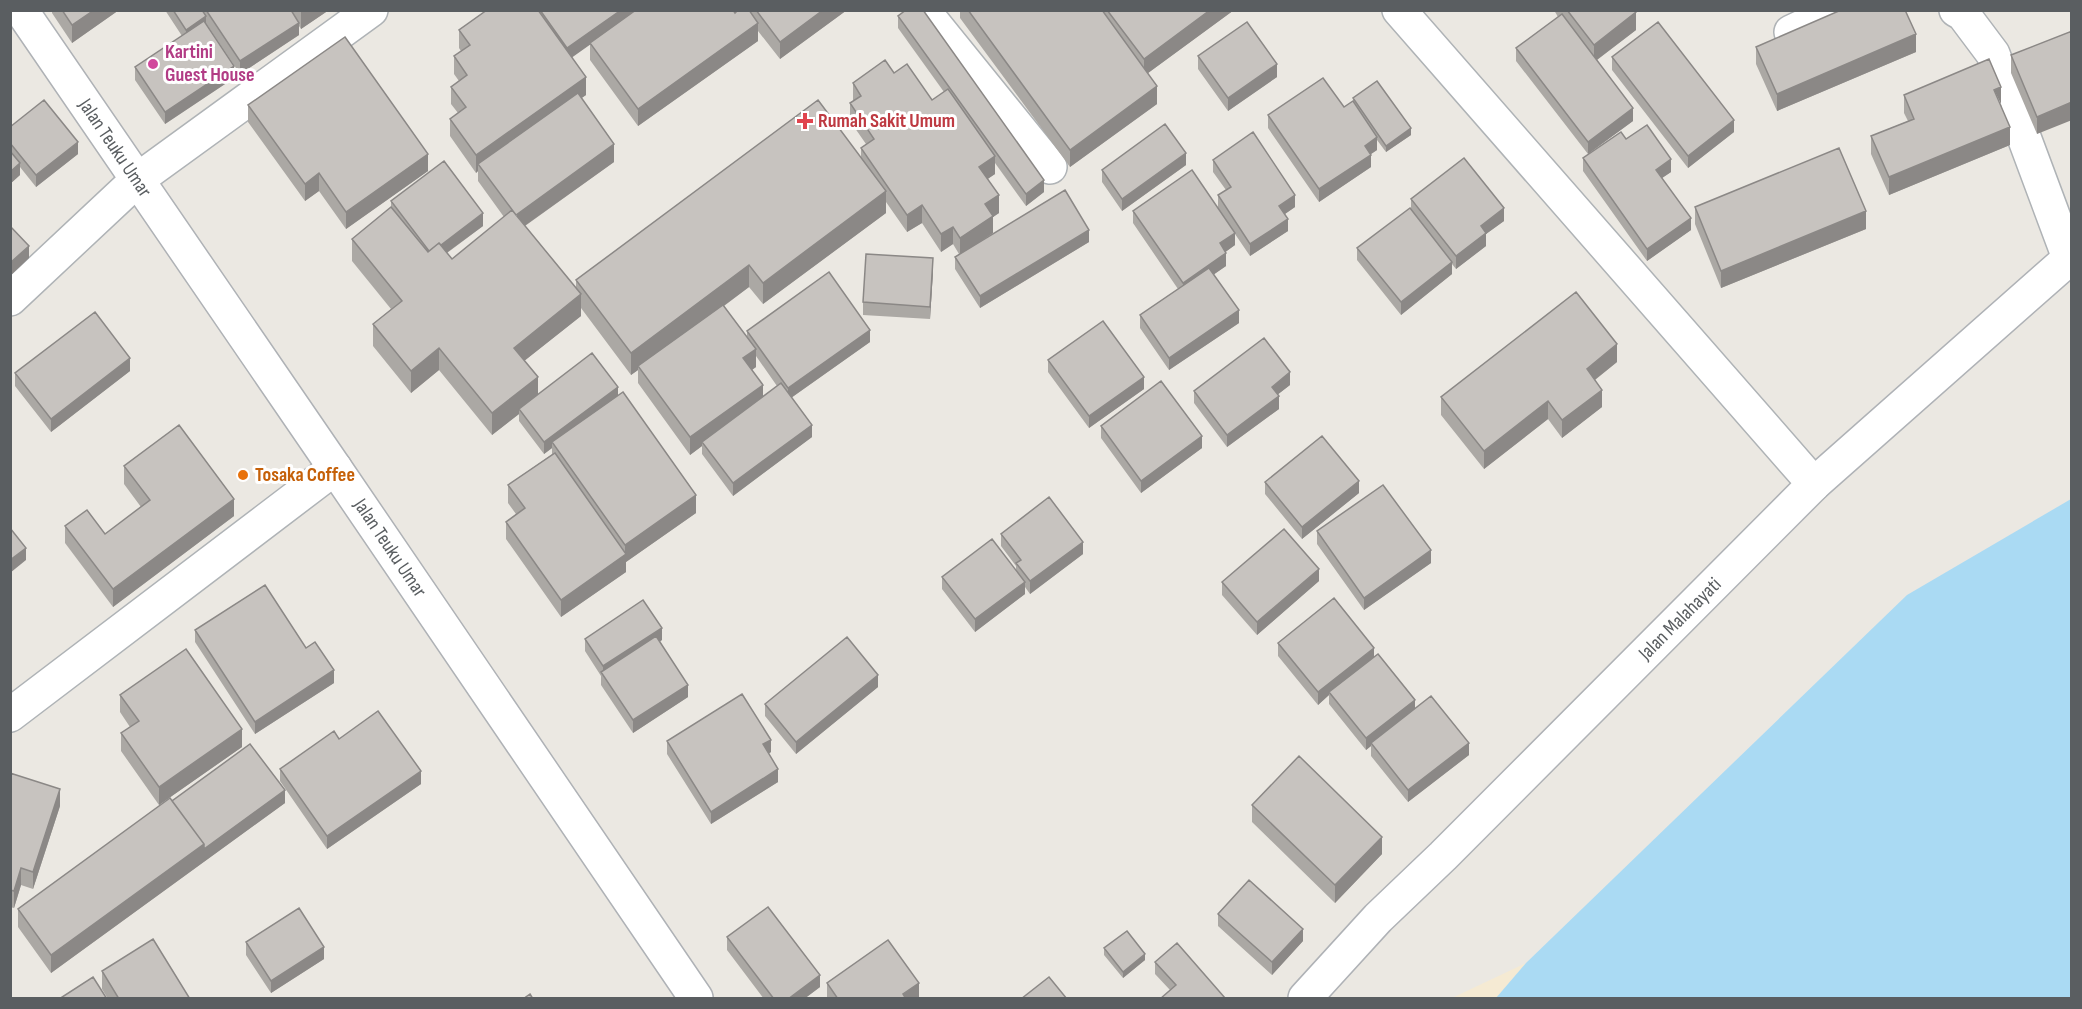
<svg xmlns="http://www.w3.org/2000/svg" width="2082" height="1009" viewBox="0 0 2082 1009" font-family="'Sofia Sans Condensed',sans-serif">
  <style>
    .sand { fill: #f5ead3 }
    .water { fill: #aadaf3 }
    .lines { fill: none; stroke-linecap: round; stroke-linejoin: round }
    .minor-casing { stroke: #afb3b6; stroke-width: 36 }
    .secondary-casing { stroke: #afb2b6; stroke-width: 36 }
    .minor { stroke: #fff; stroke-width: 33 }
    .secondary { stroke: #fff; stroke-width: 33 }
    .wall { fill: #aba8a4; fill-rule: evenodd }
    .shaded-wall { fill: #8b8886 }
    .building { fill: #c7c3bf; stroke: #8b8886; stroke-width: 1.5 }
    .hotel-dot { fill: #d1479c; stroke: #fff; stroke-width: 2 }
    .health-dot { fill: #e0444e; stroke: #fff; stroke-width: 2 }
    .food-dot { fill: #e8710a; stroke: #fff; stroke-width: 2 }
    .labels { text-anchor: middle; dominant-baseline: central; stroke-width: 6; stroke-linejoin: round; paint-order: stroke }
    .hotel-label { font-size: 20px; font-weight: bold; fill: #b23c85; stroke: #fff; text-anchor: start }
    .health-label { font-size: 20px; font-weight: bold; fill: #be3a42; stroke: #fff; text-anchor: start }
    .street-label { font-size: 20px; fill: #5a5e61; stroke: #fff }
    .food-label { font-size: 20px; font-weight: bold; fill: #c56008; stroke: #fff; text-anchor: start }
  </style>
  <rect width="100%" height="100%" fill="#ebe8e2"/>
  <path class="sand" d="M1526 963 1496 998H1452Z"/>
  <path class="water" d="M2071 499V998H1496L1526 963 1907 595Z"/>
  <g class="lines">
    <g class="minor-casing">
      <path id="minor" d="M923 10 1050 167
        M1399 10 1814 484
        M1956 10 1963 14 1993 54 2069 258
        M1791 32 1838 10
        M10 299 137 180 371 10
        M10 715 335 468"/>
    </g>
    <g class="secondary-casing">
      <path id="secondary" d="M21 10 335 468 696 998
        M1305 998 1378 918 1443 856 1814 484 2072 256"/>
    </g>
    <use href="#minor" class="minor"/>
    <use href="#secondary" class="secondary"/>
  </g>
  <path class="wall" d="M52 10H119L72 43 52 13Z
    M165 10H329L301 29 299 26V35L240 74 206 23 234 78 165 124 135 80V67L182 36Z
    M487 10H847L780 59 758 31V41L638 126 590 60V44L571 57 586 95 581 98 614 162 525 226 576 288V280L861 157V148L866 144 850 121V103L853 101V83L894 73 932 100 944 92 898 28V16L1044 192 1026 206 995 163V174L987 179 999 213 993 217V233L984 239 1089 242 980 308 955 269V257L959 254 953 244 941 252 922 223 907 232 886 202V213L763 304 749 287 724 306 747 337V331L870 342 791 398 812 437 733 496 702 454V446L690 455 638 383V370L631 375 581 308V316L524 361 538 395 618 396 696 513 626 562V572L561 617 506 539V522L516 514 508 503V485L552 454V448L544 454 519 421V414L492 435 439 370 411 393 373 346V324L391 309 352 261V239L391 207V201L483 226 447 253 452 259 504 217 478 181V171L476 173 450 136V119L458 113 451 104V87L459 81 454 74V56L461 51 459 48V30ZM756 356 777 386 763 397 752 370 756 367Z
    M960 10H1234L1148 73 1157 104 1070 167 960 18Z
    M1554 10H1635L1636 30 1597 60 1633 121 1588 154 1516 61V48L1558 17Z
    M2072 31 2037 134 2011 73V55Z
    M1756 47 1916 52 1777 111 1756 64Z
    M1198 56 1277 77 1228 111 1198 69Z
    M1612 57 1734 132 1688 168 1612 70Z
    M1904 95 2001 104 2010 145 1889 195 1871 154V136L1908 121 1904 113Z
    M1353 98 1411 135 1386 152 1377 140V150L1371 154V167L1319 202 1268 128V115L1344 107 1353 101Z
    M248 105 428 171 346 229 319 191 305 201 248 122Z
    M10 127 78 154 36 187 20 167V175L10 184Z
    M1626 139 1671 172 1662 178 1691 230 1647 261 1583 171V158Z
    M1213 160 1295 207 1285 214 1288 231 1250 256 1235 234V245L1225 252 1226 266 1214 274 1239 323 1169 370 1140 328V315L1178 289 1133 223V211L1218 208V195L1226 190 1213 172Z
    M1186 165 1122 211 1102 182V170Z
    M1411 199 1504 221 1486 234V246L1456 269 1452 264V274L1401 315 1357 260V248L1411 210Z
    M1695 207 1866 229 1721 288 1695 224Z
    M933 271 930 319 863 315V302Z
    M1048 360 1144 389 1089 428 1048 372Z
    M1617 362 1595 380 1602 407 1562 438 1548 419 1484 469 1441 415V397Z
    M130 371 51 432 15 386V373Z
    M1290 385 1278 394 1279 409 1227 447 1194 403V391Z
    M1101 426 1202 448 1141 493 1101 438Z
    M124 466 234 516 113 607 65 543V526L105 534 141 507 124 484Z
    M1265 482 1359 493 1302 539 1265 494Z
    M1317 531 1431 563 1364 610 1317 544Z
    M1001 534 1083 554 1030 594 1025 587V594L975 632 942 589V577L1016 570V566L1001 546Z
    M1319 581 1257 635 1222 595V582Z
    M195 630 306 648 334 683 255 734 195 642Z
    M585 639 662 640 660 641 688 697 633 733 601 685V676L585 651Z
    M1278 643 1374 657 1415 709 1469 755 1408 802 1371 756V746L1366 750 1329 704V695L1318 705 1278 656Z
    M878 687 796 754 765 716V704Z
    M120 695 242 747 159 805 121 751V733L130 727 120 712Z
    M339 739 421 784 327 849 280 781V769Z
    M667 741 771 752 768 754 778 782 711 824 667 754Z
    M10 773 60 806 33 889 21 885 14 908 10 907Z
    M172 801 285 803 51 973 18 927V909Z
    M1252 805 1382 854 1335 903 1252 822Z
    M1218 914 1303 941 1272 975 1218 926Z
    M727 937 820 987 804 999H764L727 950Z
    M246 942 324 959 271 993 246 955Z
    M1104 948 1145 960 1123 978 1104 955Z
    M1155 962 1225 999 1170 990 1155 974Z
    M102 971 190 999H108L102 989Z
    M827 983 919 999H827Z"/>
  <path class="shaded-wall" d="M94 10H119L72 43V25Z
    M302 10H329L301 29V11Z
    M621 10H639L567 61V48Z
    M823 10H847L780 59V42Z
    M1210 10H1234L1144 76V59Z
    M1636 12V30L1594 62V45Z
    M206 16V28L186 42V30Z
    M299 23V35L240 74V61Z
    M758 23V41L638 126V109Z
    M1916 34V52L1777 111V94Z
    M1277 64V77L1228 111V98Z
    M234 66V78L165 124V112Z
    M586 77V95L482 169 478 164V171L476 173V155Z
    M1157 86V104L1070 167V150Z
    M2001 87V104L1994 90Z
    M2072 102V120L2037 134V117Z
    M1633 108V121L1588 154V142Z
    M1734 120V132L1688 168V156Z
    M2010 127V145L1889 195V177Z
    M1411 128V135L1386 152V146Z
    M1377 137V150L1365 158V146Z
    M78 142V154L36 187V175Z
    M614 144V162L516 232V215Z
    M1186 153V165L1122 211V199Z
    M428 154V171L346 229V212Z
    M1371 155V167L1319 202V189Z
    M995 156V174L979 185V167Z
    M1671 159V172L1656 182V170Z
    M20 163V175L10 184V172Z
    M319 173V191L305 201V184Z
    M1044 180V192L1026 206V194Z
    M886 191V213L763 304V283Z
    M999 195V213L993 217V233L960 255V238L985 204Z
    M1295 195V207L1279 218V206Z
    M922 205V223L907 232V215Z
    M1504 208V221L1486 234V246L1456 269V256L1481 226Z
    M1866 211V229L1721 288V271Z
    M483 213V226L430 265V253Z
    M1691 218V230L1647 261V249Z
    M1288 219V231L1250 256V244Z
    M953 227V244L941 252V234Z
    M1089 230V242L980 308V296Z
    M1235 233V245L1220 256V243Z
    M29 246V258L10 276V263Z
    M1226 253V266L1183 296V283Z
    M933 258V271L930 319V307Z
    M1452 262V274L1401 315V302Z
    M749 265V287L640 368 638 366V370L631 375V353Z
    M581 294V316L514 369V348Z
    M1239 310V323L1169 370V358Z
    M870 330V342L788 400V388Z
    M1617 344V362L1587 386V369Z
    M439 348V370L411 393V371Z
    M756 349V367L743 376V358Z
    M130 358V371L51 432V419Z
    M1290 372V385L1272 399V387Z
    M538 377V399L519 409V414L492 435V413Z
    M1144 377V389L1089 428V416Z
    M763 385V402L702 442V446L690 455V437Z
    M618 387V399L552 442V448L544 454V442Z
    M1602 390V407L1562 438V420Z
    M1279 396V409L1227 447V435Z
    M1548 401V419L1484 469V451Z
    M812 425V437L733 496V483Z
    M1202 436V448L1141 493V481Z
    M1359 481V493L1302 539V527Z
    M696 495V513L626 562V572L561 617V600L625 554V545Z
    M234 499V516L113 607V589Z
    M1083 542V554L1030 594V581Z
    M26 548V560L10 573V560Z
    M1431 550V563L1364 610V598Z
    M1319 569V581L1257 635V622Z
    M1025 582V594L975 632V619Z
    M662 628V640L604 677 603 675V666Z
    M1374 648V660L1329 692V695L1318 705V692Z
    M334 670V683L255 734V722Z
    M878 675V687L796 754V742Z
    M688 685V697L633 733V720Z
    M1415 700V712L1371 743V746L1366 750V738Z
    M242 729V747L159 805V787Z
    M771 740V752L763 757V744Z
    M1469 743V755L1408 802V790Z
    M778 769V782L711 824V812Z
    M421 771V784L327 849V836Z
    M60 789V806L33 889V872Z
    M285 790V803L51 973V955L204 844Z
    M1382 837V854L1335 903V885Z
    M21 868V885L14 908V891Z
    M1303 929V941L1272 975V962Z
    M324 947V959L271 993V981Z
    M1145 954V960L1123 978V972Z
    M820 975V987L804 999H788Z
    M919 983V999H903V994Z"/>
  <path class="building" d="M62 10H94L72 25Z
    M173 10H202L206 16 186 30Z
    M206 10H291L299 23 240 61Z
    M487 10H538L586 77 476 155 450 119 466 107 451 87 467 75 454 56 470 45 459 30Z
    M540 10H621L567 48Z
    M636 10H733L735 13 738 10H749L758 23 638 109 590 43Z
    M756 10H823L780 42Z
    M906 10H923L1044 180 1026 194 898 16Z
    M968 10H1102L1157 86 1070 150Z
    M1107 10H1210L1144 59Z
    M1567 10H1635L1636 12 1594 45Z
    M1841 10H1905L1916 34 1777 94 1756 47Z
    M1562 14 1633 108 1588 142 1516 48Z
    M204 21 234 66 165 112 135 67Z
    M1247 22 1277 64 1228 98 1198 56Z
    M1658 22 1734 120 1688 156 1612 57Z
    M2072 31V102L2037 117 2011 55Z
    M345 37 428 154 346 212 319 173 305 184 248 105Z
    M1989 59 2001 87 1994 90 2010 127 1889 177 1871 136 1914 119 1904 95Z
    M885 60 894 73 907 64 932 100 948 89 995 156 979 167 999 195 985 204 993 216 960 238 953 227 941 234 922 205 907 215 861 148 874 139 850 103 861 96 853 83Z
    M1323 78 1344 107 1353 101 1377 137 1365 146 1371 155 1319 189 1268 115Z
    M1377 81 1411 128 1386 146 1353 98Z
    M578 93 614 144 516 215 478 164Z
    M44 100 78 142 36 175 10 143V127Z
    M818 100 886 191 763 283 749 265 631 353 576 280Z
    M1165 124 1186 153 1122 199 1102 170Z
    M1647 125 1671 159 1656 170 1691 218 1647 249 1583 158 1621 132 1626 139Z
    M1253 132 1295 195 1279 206 1288 219 1250 244 1218 195 1231 187 1213 160Z
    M1839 148 1866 211 1721 271 1695 207Z
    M10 151 20 163 10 172Z
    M1464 158 1504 208 1481 226 1486 233 1456 256 1411 199Z
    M444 161 483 213 441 245 439 243 429 251 391 201Z
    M1192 170 1235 233 1220 243 1226 253 1183 283 1133 211Z
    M1065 190 1089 230 980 296 955 257Z
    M391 207 428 252 439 243 452 259 512 210 581 294 514 348 538 377 492 413 439 348 411 371 373 324 402 301 352 239Z
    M1410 208 1452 262 1401 302 1357 248Z
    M10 226 29 246 10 263Z
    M866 254 933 258 930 307 863 302Z
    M1209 268 1239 310 1169 358 1140 315Z
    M829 272 870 330 788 388 747 331Z
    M1576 292 1617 344 1587 369 1602 390 1562 420 1548 401 1484 451 1441 397Z
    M723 305 756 349 743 358 763 385 690 437 638 366Z
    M95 312 130 358 51 419 15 373Z
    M1103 321 1144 377 1089 416 1048 360Z
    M1264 338 1290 372 1272 387 1279 396 1227 435 1194 391Z
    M592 353 618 387 544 442 519 409Z
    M1161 381 1202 436 1141 481 1101 426Z
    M781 383 812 425 733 483 702 442Z
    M623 392 696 495 625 545 552 442Z
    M179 425 234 499 113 589 65 526 87 510 105 534 150 500 124 466Z
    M1322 436 1359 481 1302 527 1265 482Z
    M555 453 626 554 561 600 506 522 525 508 508 485Z
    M1383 485 1431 550 1364 598 1317 531Z
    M1049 497 1083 542 1030 581 1016 563 1021 560 1001 534Z
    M10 528 26 548 10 560Z
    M1284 529 1319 569 1257 622 1222 582Z
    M992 539 1025 582 975 619 942 577Z
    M265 585 306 648 315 642 334 670 255 722 195 630Z
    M1334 598 1374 648 1318 692 1278 643Z
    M643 600 662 628 603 666 585 639Z
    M656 636 688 685 633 720 601 672Z
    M847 637 878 675 796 742 765 704Z
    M186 649 242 729 159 787 121 733 139 721 120 695Z
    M1378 654 1415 700 1366 738 1329 692Z
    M742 694 771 740 763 744 778 769 711 812 667 741Z
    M1431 696 1469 743 1408 790 1371 743Z
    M378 711 421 771 327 836 280 769 334 731 339 739Z
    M250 744 285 790 204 849V844L172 801Z
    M1299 756 1382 837 1335 885 1252 805Z
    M10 773 60 789 33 872 21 868 14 891 10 890Z
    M170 798 204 844 51 955 18 909Z
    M1249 880 1303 929 1272 962 1218 914Z
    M768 907 820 975 788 999H774L727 937Z
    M299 908 324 947 271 981 246 942Z
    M1127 931 1145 954 1123 972 1104 948Z
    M153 939 190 999H119L102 971Z
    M888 940 919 983 903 994 906 999H838L827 983Z
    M1177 943 1225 998 1224 999H1160L1176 985 1155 962Z
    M93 977 107 999H59Z
    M1049 977 1067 999H1021Z
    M530 994 533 999H523Z"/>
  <circle class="hotel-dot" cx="153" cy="64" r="6"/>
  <path class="health-dot" d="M802 112h6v6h6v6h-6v6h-6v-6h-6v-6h6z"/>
  <circle class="food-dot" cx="243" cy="475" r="6"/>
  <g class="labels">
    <g class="hotel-label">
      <text x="165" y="52">Kartini<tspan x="165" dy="23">Guest House</tspan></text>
    </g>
    <g class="health-label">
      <text x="818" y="121">Rumah Sakit Umum</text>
    </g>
    <g class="street-label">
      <text transform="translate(115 148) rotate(56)">Jalan Teuku Umar</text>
      <text transform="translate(390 548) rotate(56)">Jalan Teuku Umar</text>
      <text transform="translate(1680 619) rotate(-45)">Jalan Malahayati</text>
    </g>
    <g class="food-label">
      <text x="255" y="475">Tosaka Coffee</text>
    </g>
  </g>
  <rect width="2082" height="1009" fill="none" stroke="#5a5e61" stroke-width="24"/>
</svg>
